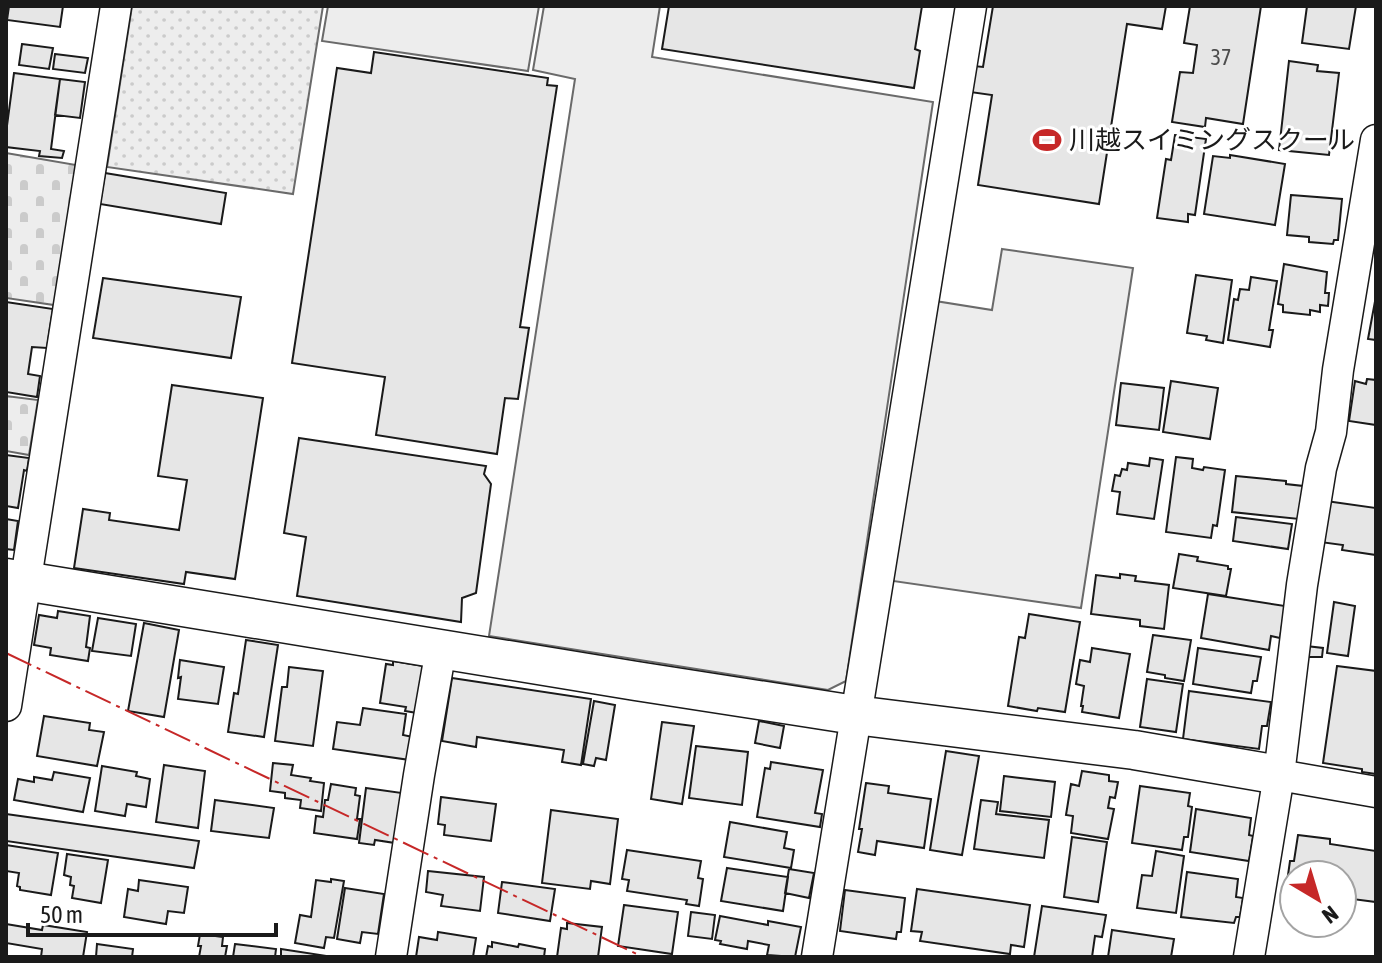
<svg xmlns="http://www.w3.org/2000/svg" width="1382" height="963" font-family="'Asap Condensed','Noto Sans JP',sans-serif">
  <style>
    .grass { fill: url(#grass-dots); stroke: #6a6a6a; stroke-width: 2 }
    .cemetery { fill: url(#cemetery-stones); stroke: #6a6a6a; stroke-width: 2 }
    .built { fill: #ededed; stroke: #6a6a6a; stroke-width: 2 }
    .building { fill: #e6e6e6; stroke: #1a1a1a; stroke-width: 2 }
    .lines { fill: none; stroke-linecap: round; stroke-linejoin: round }
    .minor-casing { stroke: #1a1a1a; stroke-width: 33 }
    .tertiary-casing { stroke: #1a1a1a; stroke-width: 41 }
    .minor { stroke: #fff; stroke-width: 30 }
    .tertiary { stroke: #fff; stroke-width: 38 }
    .power { stroke: #c62828; stroke-width: 2; stroke-dasharray: 28 6 4 6; stroke-linecap: butt }
    .labels { text-anchor: middle; stroke-width: 6; stroke-linejoin: round; paint-order: stroke }
    .number-label { font-size: 22px; fill: #4d4d4d }
    .poi-label { font-size: 26px; fill: #1a1a1a; stroke: #fff; text-anchor: start }
  </style>
  <defs>
    <pattern id="grass-dots" width="8" height="8" patternUnits="userSpaceOnUse" patternTransform="scale(2)"><rect width="8" height="8" fill="#ededed"/><path d="M2 2h.1M6 6h.1" fill="none" stroke="#cbcbcb" stroke-width="1.8" stroke-linecap="round"/></pattern>
    <pattern id="cemetery-stones" width="16" height="16" patternUnits="userSpaceOnUse" patternTransform="scale(2)"><rect width="16" height="16" fill="#ededed"/><path d="M2 7V4a2 2 0 0 1 4 0v3zM10 15v-3a2 2 0 0 1 4 0v3z" fill="#cbcbcb"/></pattern>
  </defs>
  <rect width="100%" height="100%" fill="#fff"/>
  <path class="grass" d="M132 6H323L293 194 107 167Z"/>
  <path class="cemetery" d="M6 153 76 165 54 305 6 298Z
    M6 396 38 400 29 455 6 451Z"/>
  <path class="built" d="M328 6H539L528 71 322 41Z
    M544 6H660L652 57 933 102 846 681 828 690 489 636 575 79 533 70Z
    M1002 249 1133 268 1081 608 893 581 935 301 992 310Z"/>
  <path class="building" d="M9 6H63L60 27 7 20Z
    M669 6H922L915 49 920 51 914 88 662 49Z
    M993 6H1166L1162 29 1127 24 1099 204 978 185 992 95 970 92 974 66 983 67Z
    M1190 6H1261L1243 124 1206 118 1205 127 1172 122 1180 72 1193 73 1197 45 1184 43Z
    M1307 6H1356L1349 49 1302 43Z
    M22 44 53 48 49 69 19 65Z
    M374 52 548 78 547 85 557 86 520 327 529 328 518 399 505 398 497 454 376 435 385 377 292 363 337 68 371 73Z
    M55 54 88 58 85 73 53 69Z
    M1289 61 1318 65 1317 71 1339 73 1329 155 1279 150Z
    M14 73 60 79 51 149 64 151 62 158 39 156 40 151 6 147V133Z
    M60 79 85 82 80 118 55 115Z
    M1175 135 1206 139 1195 215 1188 214V222L1157 218 1166 159 1171 160Z
    M1230 155 1285 164 1275 225 1204 214 1213 156 1230 158Z
    M105 173 226 193 221 224 100 204Z
    M1291 195 1342 199 1338 240H1334L1333 244 1309 242V237L1287 235Z
    M1284 264 1327 272 1325 293H1329L1328 306 1320 305V312L1310 310V315L1283 312V305L1278 304Z
    M1196 275 1232 280 1223 343 1206 340 1207 336 1187 333Z
    M1251 277 1277 281 1269 330H1273L1270 347 1228 340 1234 299 1238 300 1240 289 1249 290Z
    M103 278 241 297 231 358 93 338Z
    M1376 296V340L1368 339Z
    M6 302 53 309 47 348 32 347 28 374 40 376 37 397 6 392Z
    M1367 379 1376 380V425L1349 421 1355 381 1366 384Z
    M1171 381 1218 388 1210 439 1163 432Z
    M1121 383 1164 388 1159 430 1116 425Z
    M172 385 263 398 235 579 186 572 184 584 74 568 83 509 110 513 109 520 179 530 187 480 158 476Z
    M299 438 486 466 484 474 491 484 476 593 462 598 461 622 297 596 306 537 284 533Z
    M6 455 29 458 27 471 24 470 18 508 6 506Z
    M1176 457 1193 459 1192 468 1203 470 1204 467 1225 470 1217 526 1213 525 1211 538 1166 532Z
    M1150 458 1163 460 1154 519 1117 514 1120 492 1112 491 1115 475 1120 476 1122 469 1127 470 1128 463 1149 466Z
    M1236 476 1286 481V484L1303 486 1299 519 1232 512Z
    M1326 501 1376 508V555L1342 550 1343 545 1320 542Z
    M1236 517 1292 524 1288 549 1233 541Z
    M6 519 18 521 14 550 6 549Z
    M1179 554 1198 557 1197 561 1228 566V569H1231L1226 596 1173 588Z
    M1120 574 1136 576 1135 581 1169 585 1164 629 1140 626V620L1091 614 1096 575 1120 578Z
    M1208 594 1285 606 1280 638 1271 636 1269 650 1201 638Z
    M1334 602 1355 606 1348 656 1327 653Z
    M58 611 90 616 86 647 90 648 88 661 50 655 51 648 34 645 39 615 57 618Z
    M1029 614 1080 622 1065 712 1038 708 1037 711 1008 706 1019 637 1025 638Z
    M98 618 136 624 131 656 92 651Z
    M144 623 179 630 164 717 128 711Z
    M1153 635 1191 640 1184 681 1165 678V675L1147 672Z
    M246 640 278 645 264 737 228 732 234 693 238 694Z
    M1306 646 1323 648 1322 657H1305Z
    M1092 648 1130 654 1119 718 1082 712 1083 706H1081L1084 686 1076 684 1080 660 1090 662Z
    M1198 648 1261 657 1257 681H1253L1251 693 1193 684Z
    M180 660 224 667 218 704 178 699 181 677 178 678Z
    M393 661 423 666 417 713 405 711 406 707 380 703 386 664 393 665Z
    M1337 666 1376 671V774L1362 772V769L1323 763Z
    M289 667 323 671 313 746 275 741 282 687H287Z
    M452 678 591 699 581 765 562 762 564 750 477 737 476 747 442 741Z
    M1147 679 1183 684 1176 732 1140 727Z
    M1189 691 1271 702 1267 726H1262L1259 749 1183 739Z
    M594 701 615 705 606 760 596 758 594 766 583 764Z
    M363 708 406 714 403 735 413 737 410 760 333 749 337 722 360 725Z
    M44 716 90 723 89 730 104 732 97 766 37 756Z
    M759 721 784 726 780 748 755 743Z
    M662 722 694 726 682 804 651 799Z
    M696 746 748 752 742 805 689 798Z
    M946 751 979 756 962 855 930 850Z
    M771 762 823 770 815 813 822 814 820 827 757 817 765 768 770 769Z
    M273 763 293 765 291 775 311 778 310 781 324 783 321 811 300 808 301 800 285 798V793L270 791Z
    M164 765 205 771 198 828 156 822Z
    M102 766 137 772 136 776 150 779 146 807 127 804 125 816 95 811Z
    M1082 771 1109 775V781L1118 782 1115 798 1110 797 1108 808 1114 809 1108 839 1071 833 1073 816 1066 815 1071 784 1079 786Z
    M54 772 90 778 83 812 14 800 18 779 34 782V777L52 780Z
    M1004 776 1055 782 1051 817 1000 811Z
    M866 783 889 786 888 793 931 799 924 848 877 841 875 855 858 852 862 829H859Z
    M331 784 356 788 355 795 360 796 357 819H360L357 839 314 833 316 816 323 817 325 800H328Z
    M1140 786 1190 793 1188 806 1192 807 1188 837H1184L1182 850 1132 843Z
    M366 788 402 793 395 843 375 840 374 845 359 843Z
    M441 797 496 804 491 841 444 835 445 825 438 824Z
    M215 800 274 808 269 838 211 831Z
    M981 800 998 802 996 814 1049 820 1044 858 974 849Z
    M1196 809 1251 818 1249 835 1253 836 1249 861 1190 852Z
    M551 810 618 819 610 884 591 881 590 889 542 883Z
    M6 814 199 841 194 868 6 841Z
    M730 822 787 832 784 848 794 850 791 868 724 857Z
    M1298 835 1330 839V844L1376 851V902L1353 899 1352 904 1342 903V875H1294V890L1286 889 1290 861H1294Z
    M1072 837 1107 842 1098 902 1064 897Z
    M6 845 58 853 51 895 20 890V887L17 886 19 873 6 871Z
    M627 850 701 861 698 878 703 879 699 906 686 904 687 900 627 891 629 880 622 879Z
    M1156 851 1184 856 1176 913 1137 908 1142 875 1152 876Z
    M67 854 108 860 101 903 72 898 74 886 70 885 71 877 64 875Z
    M727 868 788 877 783 911 721 901Z
    M789 869 814 873 809 898 785 893Z
    M428 871 484 877 480 911 441 906 443 895 426 892Z
    M1187 872 1238 879 1236 897 1243 898 1240 917H1236L1234 923 1181 917Z
    M331 879 344 881 334 938 326 937 324 948 295 943 300 915 311 917 316 880 331 882Z
    M139 880 188 887 184 913 168 911 166 924 124 917 128 889 138 891Z
    M502 882 555 889 550 921 498 913Z
    M345 888 384 894 378 934 362 932 360 943 337 939Z
    M917 889 1030 905 1024 947 1011 945 1010 954 920 941 922 932 911 931Z
    M845 890 905 898 901 932H897L896 939 840 931Z
    M624 905 678 912 672 954 618 946Z
    M1042 906 1106 915 1102 937 1095 936 1092 957H1034Z
    M691 912 715 915 712 939 688 936Z
    M720 916 768 925V921L801 927 795 957 767 955 769 945 748 941 747 949 720 944 721 941 715 940Z
    M567 923 602 927 598 957H557L561 928 567 929Z
    M6 924 42 930 43 925 87 932 83 957H41L42 949 6 943Z
    M1112 930 1174 939 1171 957H1108Z
    M438 932 476 938 473 957H416L419 937 437 940Z
    M200 934 223 937 222 946H227L225 957H199L201 946H198Z
    M492 942 518 947 519 944 545 949 544 957H486L488 946 492 947Z
    M97 944 133 949 132 957H96Z
    M235 944 276 949 275 957H233Z
    M281 949 327 956V957H281Z"/>
  <g class="lines">
    <defs>
      <path id="minor" d="M6 706 116 6
        M1279 775 1376 792
        M391 957 419 775 441 649
        M817 957 971 6
        M1249 957 1279 775 1302 585 1321 468 1331 432 1338 370 1376 140"/>
      <path id="tertiary" d="M6 578 636 681 855 715 1134 750 1279 775"/>
    </defs>
    <use href="#minor" class="minor-casing"/>
    <use href="#tertiary" class="tertiary-casing"/>
    <use href="#minor" class="minor"/>
    <use href="#tertiary" class="tertiary"/>
    <path class="power" d="M6 653 643 957"/>
  </g>
  <defs>
    <symbol id="stadium-bare" viewBox="-9 -9 18 18"><path d="M0-5a6.5 5 0 1 0 0 10a6.5 5 0 1 0 0-10ZM-3.5-1.8h7v3.6h-7Z" fill="#c62828" stroke="#fff" stroke-width="2.5" paint-order="stroke"/></symbol>
  </defs>
  <g fill-rule="evenodd">
    <use href="#stadium-bare" x="1027" y="120" width="40" height="40"/>
  </g>
  <g class="labels">
    <g class="number-label">
      <text x="1221" y="65">37</text>
    </g>
    <g class="poi-label">
      <text x="1069" y="149">川越スイミングスクール</text>
    </g>
  </g>
  <rect width="1382" height="963" fill="none" stroke="#1a1a1a" stroke-width="16"/>
  <g transform="translate(1318 899) rotate(142)"><circle r="38" fill="#ffffff" stroke="#a3a3a3" stroke-width="2"/>
  <path d="M0-6L14 30L0 20L-14 30Z" fill="#c62828"/>
  <text y="-12" font-size="22" font-weight="bold" text-anchor="middle" fill="#1a1a1a">N</text>
  </g>
  <path d="M28 923v12h248v-12" fill="none" stroke="#1a1a1a" stroke-width="4"/>
  <text x="40" y="923" font-size="24" fill="#1a1a1a" stroke="#ffffff" stroke-width="6" paint-order="stroke">50 m</text>
</svg>
